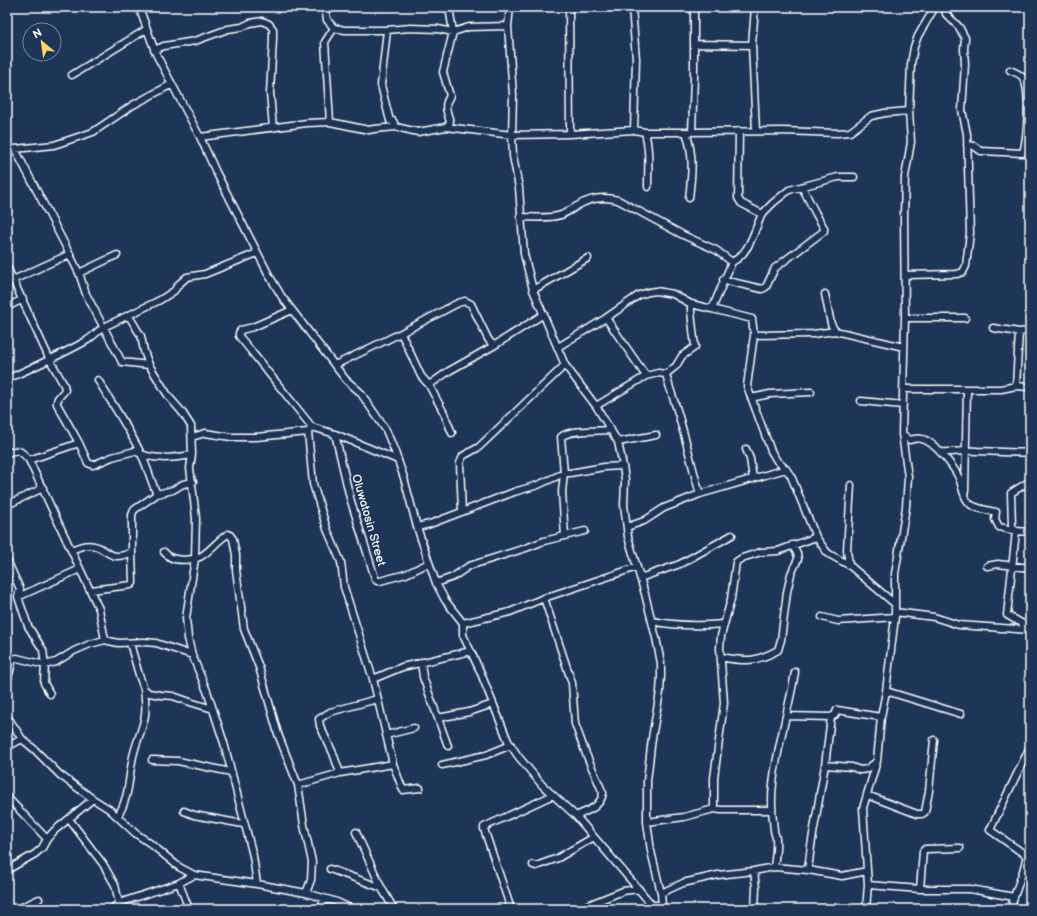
<svg xmlns="http://www.w3.org/2000/svg" width="1037" height="916" font-family="'Balsamiq Sans',sans-serif">
  <style>
    .lines { fill: none; stroke-linecap: round; stroke-linejoin: round }
    .minor-casing { stroke: #fff; stroke-width: 9 }
    .minor { stroke: #1d3557; stroke-width: 6 }
    .labels { text-anchor: middle; stroke-width: 3; stroke-linejoin: round; paint-order: stroke }
    .street-label { font-size: 12px; fill: #fff; stroke: #1d3557 }
  </style>
  <rect width="100%" height="100%" fill="#1d3557"/>
  <filter id="ink" filterUnits="userSpaceOnUse"><feTurbulence type="fractalNoise" baseFrequency=".025" numOctaves="2"/><feDisplacementMap in="SourceGraphic" scale="8" xChannelSelector="R" yChannelSelector="G"/><feConvolveMatrix kernelMatrix="1 2 1 2 8 2 1 2 1" color-interpolation-filters="sRGB"/></filter>
  <g filter="url(#ink)">
    <g class="lines">
      <defs>
        <path id="minor" d="M139 7 156 54 200 137 216 172 270 277 282 297 346 380 360 392 386 430 395 452 404 478 417 527 436 583 445 600 463 623V635L480 671 508 741 518 756 542 785 576 816 652 905H662L664 909
          M325 7 327 20 334 28 345 30H387L410 28 438 29 453 32 469 27 508 26
          M510 7 508 26 513 95 512 135 513 156 519 188 524 254 533 290 565 365 596 406 618 442 623 466 625 480 624 505 628 537 645 594 656 638 661 663V676L660 692 652 738 647 781V822L651 851 661 893
          M569 7 570 134
          M632 7 636 59 634 130
          M755 7 752 45 756 131
          M387 30 381 85 390 121H393L396 127
          M694 44 752 45
          M154 50 164 46 195 41 228 29 242 27 250 23 262 21 269 24 273 29V39L270 93 273 128
          M72 75 147 29
          M330 122 325 42 334 28
          M446 127 450 122C447 111 443 106 450 96L443 72 453 32 449 7
          M739 131 738 198 741 203 762 214 773 203 789 190 838 177H854
          M645 132C650 150 648 168 648 187
          M686 132C694 155 692 174 689 198
          M692 132 694 78V7
          M200 137 307 123 330 122 369 130 374 129 396 127 418 132 446 127 512 135 570 134 634 130 645 132H686L783 131 837 133 850 132 871 116 885 113 909 111
          M967 145 974 146 981 151 1023 153C1027 139 1031 90 1023 78 1021 74 1014 72 1010 70
          M7 148 15 149 54 145 93 132 133 105 172 84
          M15 149 64 243 79 273 86 294 122 362 149 365
          M762 214C754 231 750 253 732 262L712 309 752 319 754 335 747 386 771 451 777 461 786 469 791 476 816 537 826 551 829 554 849 565 895 604
          M520 217C533 217 548 219 561 215 566 213 572 209 577 206 590 198 603 196 618 200L683 235 716 250 732 262
          M7 267 50 360 64 385 65 390C62 395 56 397 57 404L79 443 88 463 93 465 112 457 135 451C151 461 174 458 192 455
          M79 273 117 255
          M905 275 957 274 963 272 966 266 970 233 967 134 962 110 965 64 964 49 965 38 959 27 946 14 945 7
          M13 280 70 254
          M723 280 762 289 766 287 775 268 824 231V228L816 214 802 187
          M533 290 588 258
          M825 294 831 324 835 331
          M7 307 23 299
          M292 310 253 327 241 330 239 333V336L312 427 335 434 398 460
          M129 316 141 336 144 351 149 365 169 397 182 412 191 426 192 455 190 468 196 518 195 558 186 618 188 638 192 655 207 691 224 743 253 856 257 884
          M606 318 646 376 658 373 666 374 676 366 682 356 695 347 691 312V304
          M905 318H965
          M993 328 1019 332
          M401 333 421 376 429 385 444 413 452 433
          M754 335 813 334 835 331 904 347
          M558 347 606 318 639 295 649 292 656 291 673 294 691 304 712 309
          M335 365 401 333 458 303 465 301 471 304 488 339 491 343 495 345 544 314
          M7 379C34 367 61 355 86 341 93 337 97 331 104 327L160 300 174 291 179 284 187 277 205 274 257 253
          M429 385 449 371 495 345
          M1016 386 1019 332 1030 331
          M903 389H1001L1016 386 1030 387
          M751 398 770 394 811 392
          M861 401 903 405
          M596 406 646 376
          M312 427 308 432 313 484 327 529 341 562 344 587 373 679 393 764 403 790 420 788
          M335 434 350 498 375 578 377 581H380L406 574 429 563
          M902 434 910 440C913 439 918 438 922 439 934 441 954 467 959 478 962 485 963 498 970 504 976 509 988 510 996 512L995 519 999 527 1016 531 1030 532
          M192 437 205 433 231 437H256L308 432
          M618 442 656 435
          M746 449 750 459 753 479
          M940 452C952 453 965 450 977 451 995 451 1012 454 1030 452
          M7 453C19 448 21 451 29 460L79 443
          M29 460 80 569 99 609 105 640
          M1030 481 1011 493 1012 526 1016 531 1007 615 1030 628
          M965 491 967 389
          M157 494 173 490 183 484 193 482
          M700 494 786 469
          M7 505 43 488
          M462 512 460 463 463 456 479 447 565 365
          M417 527 430 524 514 492 538 485 564 473H570L604 467 623 466
          M627 527 644 521 664 508 700 494C693 471 688 447 681 424 677 407 670 391 666 374
          M565 536 562 492 564 473 561 437C570 429 598 431 611 430
          M72 550C84 544 94 543 105 551 108 553 113 556 117 556 121 556 128 554 132 552V515L134 510 157 494C151 482 148 468 142 456 130 430 112 404 98 380
          M164 552C166 554 169 557 172 558 179 561 197 560 203 555 212 549 218 540 228 534L230 535 233 539 236 555V570L244 629 259 667 278 734 298 785 304 825 312 862 311 880 306 893
          M7 560 20 589 18 597 28 626 43 650 45 665 44 683 50 694
          M849 565 847 550 851 485
          M987 566 998 564 1030 568
          M640 578 680 564 732 535
          M436 583 453 577 469 566 526 548 544 541 585 531
          M91 590 131 585 133 583 132 552
          M18 597 80 569
          M544 598 637 567
          M895 612 934 617 959 625 1030 630
          M822 617 838 621 895 617
          M652 621C675 626 700 626 724 624
          M463 623 510 612 544 598 572 683 575 724 586 754 603 793C600 808 588 810 576 816
          M130 643 139 675 144 689 149 693 161 695 173 696 193 703 213 709
          M721 657C746 662 756 662 778 650L781 640 787 592 791 574 798 559 797 553 792 545
          M421 662 423 677 448 746
          M373 679 402 667 471 651
          M886 691 961 714
          M7 693V682L13 659 17 658 45 665 56 662 74 651 90 644 105 640 118 643 144 642 156 643 192 655
          M7 716 22 739 34 749 60 775 93 799 109 809 135 833 151 844 179 867 194 875 257 884 306 893 337 902 352 909
          M786 716 831 717 835 715 837 710 881 717
          M438 718 469 712 493 704
          M386 735 414 728
          M7 747 22 739
          M1030 747 990 830 1027 856 1030 860
          M152 760 178 761 231 772
          M442 765 486 755 511 745
          M825 765 852 767 860 770 867 769 876 762
          M340 773 333 753 320 726 319 719 330 712 377 699
          M298 785 340 773 393 764
          M867 795 917 814H922L925 812 929 791 934 740
          M8 798 47 839
          M714 809V778L724 703 720 648 721 636 731 599 736 562 742 558 761 552 778 551 816 537
          M184 811 194 815 243 824
          M118 816C129 797 128 783 132 762 134 747 141 734 144 720 147 710 145 699 144 689
          M69 819 103 864 115 885 119 903
          M647 822 684 817 714 809 721 810H772
          M356 832 381 887 394 909
          M533 865 536 866 558 858 594 837
          M774 867C775 858 777 848 776 839 776 836 774 833 774 830 772 815 771 799 773 784 777 746 789 710 795 672
          M330 869 382 888
          M7 870 35 854 42 848 47 839 54 831 93 799
          M808 870 811 846 825 765 831 717
          M754 871 756 888 755 909
          M1023 871 1027 856
          M179 883 189 909
          M868 885 920 889H970L1014 897
          M920 889 923 851 925 849 960 848
          M662 905 661 893 683 883 718 875 754 871 774 867 808 870 842 876 867 871
          M18 909 39 899
          M112 909 119 903 179 883 194 875
          M321 909 324 899
          M511 909 484 829V827L553 795
          M578 909 623 891 639 889
          M866 909 868 885 863 808 877 761 881 717 886 691 895 617V574L906 507 908 477 902 434 905 318 904 217 905 177 911 142 909 111 911 64 914 47 918 36 935 7
          M1011 909 1014 897 1023 871 1030 870"/>
      </defs>
      <use href="#minor" class="minor-casing"/>
      <use href="#minor" class="minor"/>
    </g>
  </g>
  <g class="labels">
    <g class="street-label">
      <text transform="translate(369 520) rotate(74)" y="4">Oluwatosin Street</text>
    </g>
  </g>
  <rect width="1037" height="916" fill="none" stroke="#1d3557" stroke-width="24"/>
  <rect x="12" y="12" width="1013" height="892" fill="none" stroke="#fff" stroke-width="1.5" filter="url(#ink)"/>
  <g transform="translate(42 42) rotate(331)"><circle r="19" fill="#1d3557" stroke="#77869a"/>
  <path d="M0-3L7 15L0 10L-7 15Z" fill="#ffd166"/>
  <text y="-6" font-size="11" font-weight="bold" text-anchor="middle" fill="#ffffff">N</text>
  </g>
</svg>
